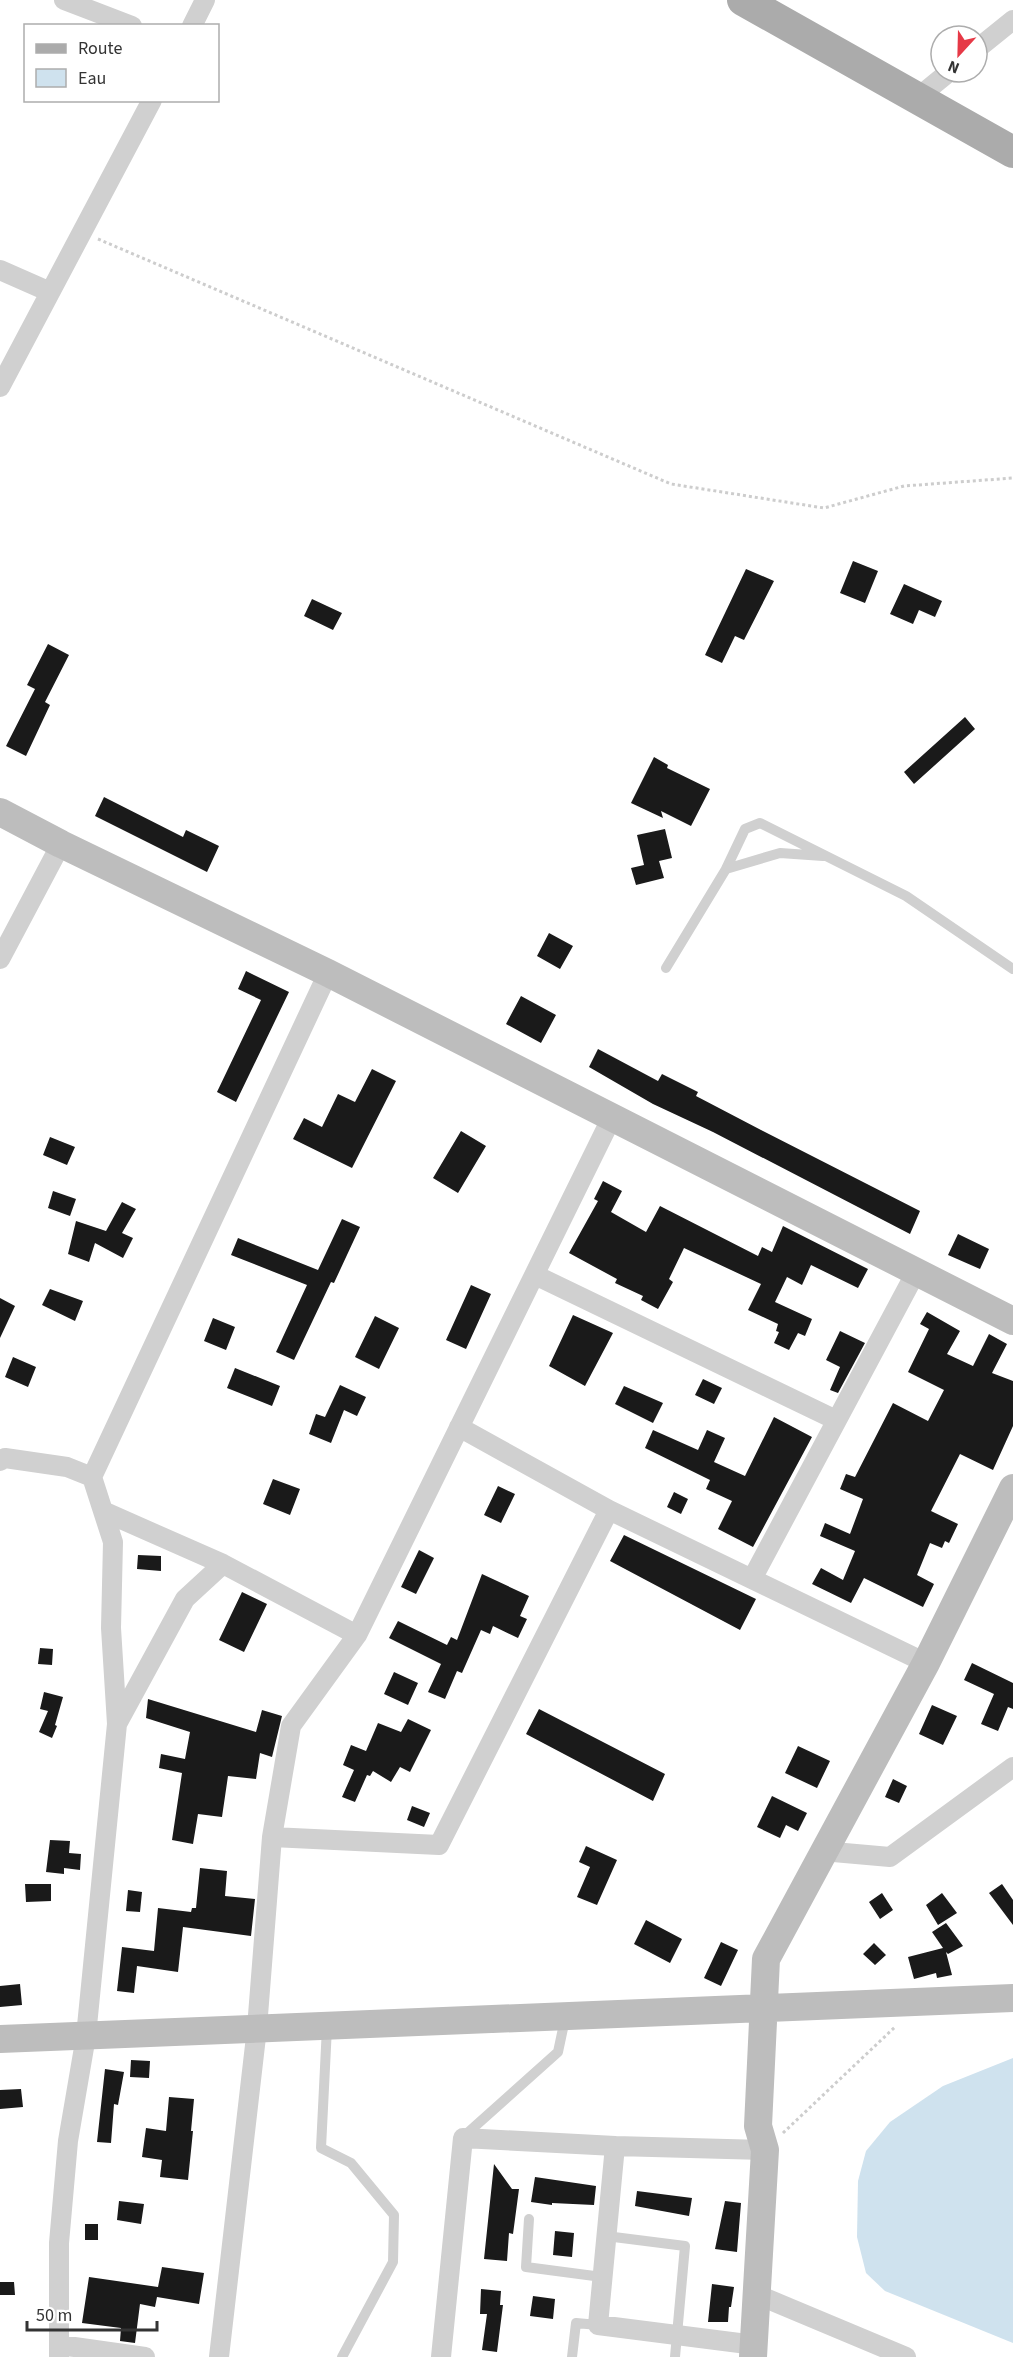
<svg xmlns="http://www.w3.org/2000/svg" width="1013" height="2357" font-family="'Source Sans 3',sans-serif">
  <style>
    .water { fill: #cfe2ee }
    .building { fill: #1a1a1a }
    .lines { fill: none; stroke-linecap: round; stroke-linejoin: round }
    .path { stroke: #cdcdcd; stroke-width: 3; stroke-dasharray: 3 3; stroke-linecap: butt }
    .lane { stroke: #d0d0d0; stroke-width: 10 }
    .street { stroke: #d0d0d0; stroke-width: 20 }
    .secondary { stroke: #bdbdbd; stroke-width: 28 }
    .primary { stroke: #ababab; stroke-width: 32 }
  </style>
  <rect width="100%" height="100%" fill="#fff"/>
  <path class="water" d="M1013 2058V2343L885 2291 866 2273 857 2237 858 2181 866 2151 890 2122 943 2086Z"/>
  <path class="building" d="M853 561 878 571 865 603 840 593Z
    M746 569 774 581 744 640 735 636 722 663 705 655Z
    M904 584 942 601 935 617 919 610 913 624 890 614Z
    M312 599 342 613 333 630 304 616Z
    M48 644 69 655 45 702 50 705 26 756 6 746 35 689 27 685Z
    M965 717 975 729 914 784 904 772Z
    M654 757 668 765 667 768 710 789 691 826 661 811 663 818 631 803Z
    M104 797 183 837 186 830 219 846 207 872 95 816Z
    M665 829 672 858 659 861 664 878 636 885 631 868 644 865 637 835Z
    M549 933 573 946 560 969 537 956Z
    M246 971 289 992 236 1102 217 1092 261 1000 238 989Z
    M521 996 556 1015 541 1043 506 1024Z
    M598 1049 658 1081 662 1074 698 1092 696 1096 761 1130 920 1211 910 1234 713 1132 653 1104 589 1067Z
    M372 1069 396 1081 352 1168 293 1139 304 1118 322 1127 338 1094 355 1102Z
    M461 1131 486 1146 458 1193 433 1178Z
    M50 1137 75 1147 67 1165 43 1155Z
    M603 1181 622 1191 611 1212 646 1232 660 1206 758 1256 762 1247 772 1252 783 1226 868 1269 858 1288 811 1265 802 1285 787 1277 775 1302 812 1319 805 1336 798 1333 789 1350 774 1343 779 1332 776 1331 778 1324 748 1310 761 1284 684 1248 669 1279 673 1282 658 1309 641 1300 643 1296 615 1283 617 1279 569 1253 598 1201 594 1199Z
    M53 1191 76 1199 70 1216 48 1208Z
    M122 1202 136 1209 122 1233 133 1238 123 1258 95 1243 89 1262 68 1254 76 1221 106 1231Z
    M342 1219 360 1227 334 1283 331 1282 294 1360 276 1352 307 1285 231 1255 238 1238 318 1270Z
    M958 1234 989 1249 980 1269 948 1255Z
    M471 1285 491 1294 466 1349 446 1340Z
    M50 1289 83 1301 75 1321 42 1305Z
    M0 1298 15 1306 0 1338Z
    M927 1312 960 1331 947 1354 973 1366 989 1334 1007 1344 992 1373 1013 1381V1426L993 1470 960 1454 931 1511 958 1524 949 1543 945 1541 942 1548 930 1543 917 1575 934 1584 923 1607 864 1578 851 1603 812 1584 821 1568 843 1580 855 1551 820 1536 825 1523 850 1534 863 1499 840 1489 846 1474 855 1477 893 1403 928 1421 944 1390 908 1372 929 1329 920 1324Z
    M573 1315 613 1333 585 1386 549 1366Z
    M375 1316 399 1328 379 1369 355 1357Z
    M213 1318 235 1327 226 1350 204 1341Z
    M840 1331 865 1343 838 1393 830 1390 840 1367 826 1360Z
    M13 1357 36 1367 28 1387 5 1377Z
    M235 1368 280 1386 272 1406 227 1388Z
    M703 1379 722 1388 714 1404 695 1395Z
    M340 1385 366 1397 357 1416 344 1410 331 1443 309 1434 316 1414 325 1417Z
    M624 1386 663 1403 653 1423 615 1404Z
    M774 1417 812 1437 753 1547 718 1529 732 1501 706 1489 710 1480 645 1448 653 1430 698 1450 707 1430 725 1438 714 1462 745 1476Z
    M273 1479 300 1489 290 1515 263 1504Z
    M498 1486 515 1494 501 1523 484 1515Z
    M674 1492 688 1499 681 1514 667 1507Z
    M624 1535 756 1599 740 1630 610 1561Z
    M419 1550 434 1558 416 1594 401 1587Z
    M138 1555 161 1556V1571L137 1569Z
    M482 1574 529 1596 520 1616 527 1619 518 1638 493 1626 490 1634 481 1630 462 1673 457 1671 445 1699 428 1692 441 1664 389 1638 398 1621 447 1645 451 1637 457 1640Z
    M242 1592 267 1604 244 1652 219 1640Z
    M40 1648 53 1649 52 1665 38 1664Z
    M972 1663 1013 1683V1709L1008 1707 998 1731 981 1724 994 1694 964 1680Z
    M394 1672 418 1683 408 1705 384 1694Z
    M44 1692 63 1697 55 1725 57 1726 52 1738 39 1732 48 1711 40 1709Z
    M148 1699 256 1732 262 1710 282 1716 272 1757 260 1753 256 1779 228 1776 222 1817 198 1814 193 1844 172 1840 182 1773 159 1768 161 1754 185 1759 190 1732 146 1718Z
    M932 1705 957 1716 943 1745 919 1734Z
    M539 1709 665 1774 653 1801 526 1734Z
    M408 1719 431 1730 410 1772 400 1767 391 1782 373 1771 370 1776 367 1775 355 1802 342 1797 354 1770 343 1765 351 1745 366 1751 378 1723 401 1732Z
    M798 1746 830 1761 817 1788 785 1773Z
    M893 1779 907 1786 899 1803 885 1797Z
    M772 1796 807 1813 798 1831 786 1825 780 1838 757 1827Z
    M412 1806 430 1813 424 1827 407 1820Z
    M50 1840 70 1841 69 1853 81 1854 80 1870 64 1868V1874L46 1872Z
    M586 1846 617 1860 597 1905 577 1897 590 1867 579 1862Z
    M200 1868 227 1871 225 1896 255 1899 251 1936 183 1927 178 1972 137 1966 134 1993 117 1991 122 1947 154 1951 158 1908 191 1912 192 1908H196Z
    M25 1884H51V1901L26 1902Z
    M1002 1884 1013 1900V1925L989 1893Z
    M128 1890 142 1892 140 1912 126 1911Z
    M882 1893 893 1910 880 1919 869 1902Z
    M942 1893 957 1913 938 1925 926 1905Z
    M646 1920 682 1939 670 1963 634 1944Z
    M946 1923 963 1946 948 1954 946 1952 952 1975 937 1978 936 1973 914 1979 908 1957 943 1948 932 1932Z
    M721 1942 738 1950 721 1986 704 1978Z
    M874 1943 886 1955 875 1965 863 1954Z
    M20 1984 22 2005 0 2007V1986Z
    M131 2060 150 2061 149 2078 130 2077Z
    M105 2069 124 2072 118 2105 114 2104 111 2143 97 2142Z
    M21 2089 23 2107 0 2109V2090Z
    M169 2097 194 2099 191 2131H193L188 2180 160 2177 162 2160 142 2157 146 2128 166 2131Z
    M494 2164 512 2189H519L513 2234 509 2233 507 2261 484 2259Z
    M535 2177 596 2186 594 2205 552 2203V2205L531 2202Z
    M637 2191 692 2198 689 2216 635 2206Z
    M119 2201 144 2204 141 2224 117 2220Z
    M725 2201 741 2203 737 2252 715 2249Z
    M85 2224H98V2240H85Z
    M555 2231 574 2233 572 2257 553 2255Z
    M162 2267 204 2273 199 2304 157 2297 155 2307 140 2304 135 2343 120 2341 121 2328 82 2323 89 2277 158 2287Z
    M0 2282H14L15 2295H0Z
    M712 2284 734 2287 731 2307H729L728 2322H708Z
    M481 2289 501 2291 500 2305H503L497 2352 482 2350 487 2314H480Z
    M533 2296 555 2299 553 2319 530 2316Z"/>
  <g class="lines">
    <path class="path" d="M98 239 671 484 824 508 904 486 1013 478
      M783 2133 896 2026"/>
    <path class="lane" d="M726 869 745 829 760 823 906 896 1013 969
      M666 968 726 869 780 853 823 856
      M327 2027 321 2148 351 2163 394 2215 393 2262 342 2357
      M463 2137 558 2052 565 2019
      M529 2219 526 2267 602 2277
      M606 2236 685 2246 675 2357
      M572 2357 576 2323 598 2325"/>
    <path class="street" d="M64 0 132 26
      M192 26 205 0
      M977 49 1013 20
      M916 99 949 72
      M0 270 50 292
      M0 387 152 100
      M0 959 61 844
      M535 1275 836 1420
      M459 1427 609 1510
      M0 1461 5 1458 67 1467 92 1477
      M105 1512 223 1564 357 1635
      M752 1579 916 1272
      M117 1724 185 1599 223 1564
      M272 1837 439 1845 609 1510 926 1663
      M822 1851 890 1857 1013 1767
      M615 2146 598 2325 755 2345
      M758 2295 906 2357
      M60 2345 145 2357
      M59 2357V2243L68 2141 86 2036 117 1724 111 1628 113 1542 92 1477 328 973
      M219 2357 257 2028 272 1837 291 1726 357 1635 611 1119
      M441 2357 463 2138 615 2146 765 2150"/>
    <path class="secondary" d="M0 812 61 844 328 973 1013 1321
      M0 2039 1013 1998
      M753 2357 765 2150 758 2126 766 1959 926 1663 1013 1488"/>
    <path class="primary" d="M743 0 1013 152"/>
  </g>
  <rect x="24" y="24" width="195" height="78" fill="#ffffff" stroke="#adadad" stroke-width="1.5"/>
  <rect x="36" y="44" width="30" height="9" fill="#ababab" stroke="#adadad" stroke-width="1.5"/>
  <text x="78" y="54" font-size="18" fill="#333333">Route</text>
  <rect x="36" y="69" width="30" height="18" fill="#cfe2ee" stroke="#adadad" stroke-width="1.5"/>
  <text x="78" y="84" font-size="18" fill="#333333">Eau</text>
  <g transform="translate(959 54) rotate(202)"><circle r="28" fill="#ffffff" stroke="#adadad" stroke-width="1.5"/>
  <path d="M0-4.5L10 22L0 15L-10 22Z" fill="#e63946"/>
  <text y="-9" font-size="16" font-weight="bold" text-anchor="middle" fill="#333333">N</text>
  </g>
  <path d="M27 2321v9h130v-9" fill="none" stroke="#333333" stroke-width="3"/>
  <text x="36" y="2321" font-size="18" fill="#333333" stroke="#ffffff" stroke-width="4.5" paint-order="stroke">50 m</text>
</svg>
